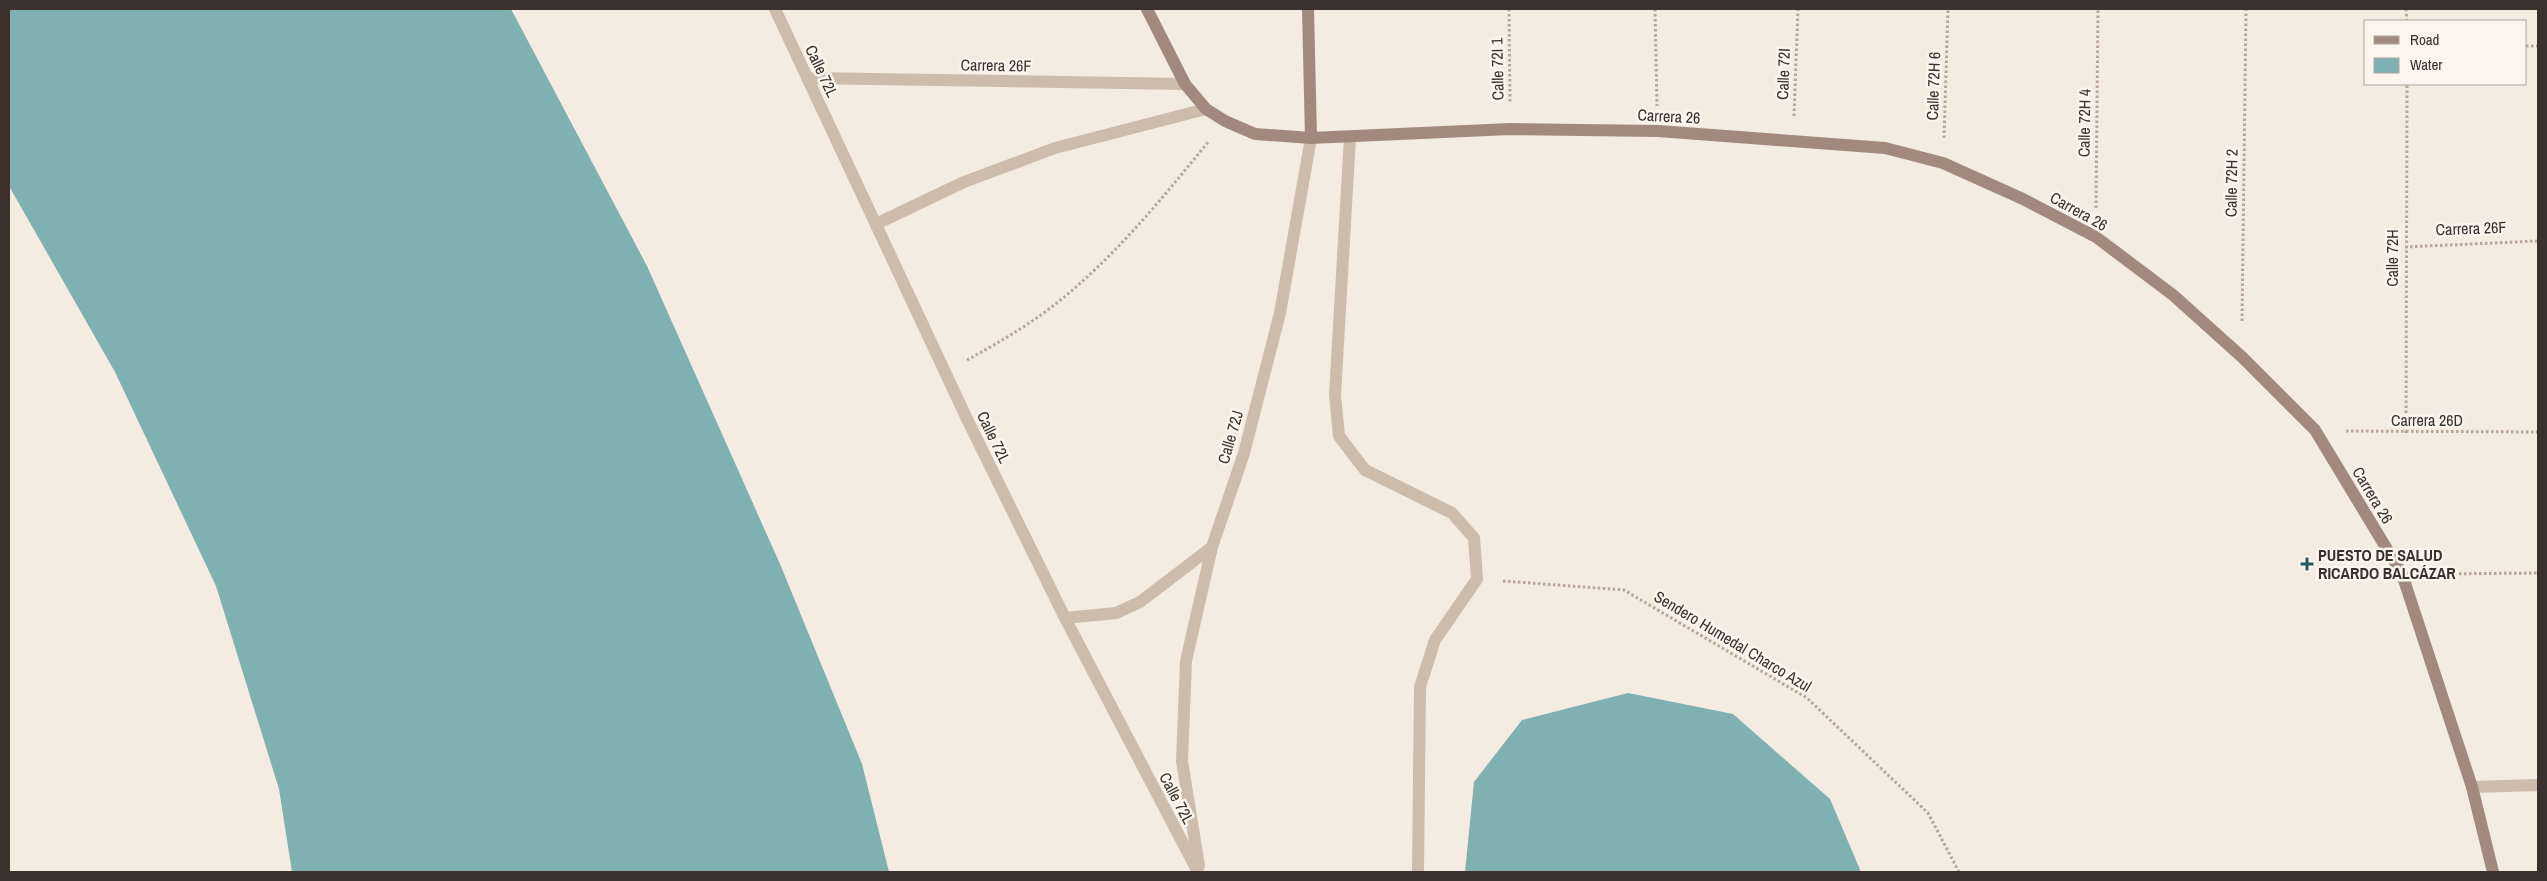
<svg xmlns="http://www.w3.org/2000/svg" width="2547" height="881" font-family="'Archivo Narrow',sans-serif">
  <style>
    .water { fill: #7fb0b2 }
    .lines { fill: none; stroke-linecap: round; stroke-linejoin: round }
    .path { stroke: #b9a596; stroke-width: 3; stroke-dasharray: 2.5 2.5; stroke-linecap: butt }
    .street { stroke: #cdbbac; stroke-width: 12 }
    .secondary { stroke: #a18a7d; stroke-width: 12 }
    .poi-dot { fill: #1f5a5e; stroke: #fbf5ee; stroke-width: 2 }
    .labels { text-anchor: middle; stroke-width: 5; stroke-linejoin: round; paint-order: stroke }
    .street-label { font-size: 16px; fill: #3b302b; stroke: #fbf5ee }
    .poi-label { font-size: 16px; font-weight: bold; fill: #3b302b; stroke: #fbf5ee; text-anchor: start }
  </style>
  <rect width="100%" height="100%" fill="#f4ebe1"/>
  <path class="water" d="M9 9H511L647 266 780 564 862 764 889 872H292L279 789 216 586 115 372 9 186Z
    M1628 693 1733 714 1830 799 1861 872H1465L1474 782 1522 720Z"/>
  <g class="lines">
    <path class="path" d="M1509 9 1510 103
      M1655 9 1657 106
      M2406 9 2407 21
      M2526 46H2538
      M1794 116 1798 9
      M1944 138 1948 9
      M2096 208 2098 9
      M2405 247 2538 241
      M2242 321 2246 9
      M967 360C1002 341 1039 319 1069 293 1122 248 1165 195 1209 141
      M2346 431 2538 432
      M2406 433 2407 84
      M2429 574 2538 573
      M1503 581 1624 590 1807 698 1928 813 1959 872"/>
    <path class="street" d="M775 9 967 419 1065 618 1198 872
      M807 78 1185 84
      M1350 137 1335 395 1339 436 1365 470 1452 513 1474 538 1477 579 1435 640 1420 687 1418 872
      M876 224 964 182 1055 148 1206 109
      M1065 618 1116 613 1140 602 1212 547
      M2472 787 2538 785
      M1199 866 1182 761 1186 661 1212 547 1244 453 1280 313 1311 138"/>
    <path class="secondary" d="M1147 9 1185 84 1206 109 1225 121 1255 134 1311 138 1510 129 1658 131 1885 148 1943 163 2023 199 2096 237 2173 295 2242 357 2315 430 2402 574 2472 787 2493 872
      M1308 9 1311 138"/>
  </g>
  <path class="poi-dot" d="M2304.5 556.5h5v5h5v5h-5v5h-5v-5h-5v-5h5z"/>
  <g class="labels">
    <g class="street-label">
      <text transform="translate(996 65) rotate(1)" y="6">Carrera 26F</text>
      <text transform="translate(1497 69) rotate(-91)" y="6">Calle 72I 1</text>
      <text transform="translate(822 71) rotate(65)" y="6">Calle 72L</text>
      <text transform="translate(1783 74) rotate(-88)" y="6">Calle 72I</text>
      <text transform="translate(1933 86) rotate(-88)" y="6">Calle 72H 6</text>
      <text transform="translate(1669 116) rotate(3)" y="6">Carrera 26</text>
      <text transform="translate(2084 123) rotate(-89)" y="6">Calle 72H 4</text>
      <text transform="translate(2231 183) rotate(-89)" y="6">Calle 72H 2</text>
      <text transform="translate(2079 211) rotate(29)" y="6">Carrera 26</text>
      <text transform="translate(2471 228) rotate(-2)" y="6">Carrera 26F</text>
      <text transform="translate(2392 258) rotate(-90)" y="6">Calle 72H</text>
      <text x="2427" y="426">Carrera 26D</text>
      <text transform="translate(994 437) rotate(64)" y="6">Calle 72L</text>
      <text transform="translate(1230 437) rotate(-74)" y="6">Calle 72J</text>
      <text transform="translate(2373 495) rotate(59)" y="6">Carrera 26</text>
      <text transform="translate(1733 641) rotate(31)" y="6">Sendero Humedal Charco Azul</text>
      <text transform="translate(1177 798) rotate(62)" y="6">Calle 72L</text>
    </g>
    <g class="poi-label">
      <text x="2318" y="561">PUESTO DE SALUD<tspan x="2318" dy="18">RICARDO BALCÁZAR</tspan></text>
    </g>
  </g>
  <rect width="2547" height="881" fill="none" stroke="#3b302b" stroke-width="20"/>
  <rect x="2364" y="20" width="162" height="65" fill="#fbf5ee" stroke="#aea6a0"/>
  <rect x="2374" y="36" width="25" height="8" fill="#a18a7d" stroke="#aea6a0"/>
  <text x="2410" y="45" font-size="15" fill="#3b302b">Road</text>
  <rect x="2374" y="58" width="25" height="15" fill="#7fb0b2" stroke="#aea6a0"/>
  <text x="2410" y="70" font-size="15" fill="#3b302b">Water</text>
</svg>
